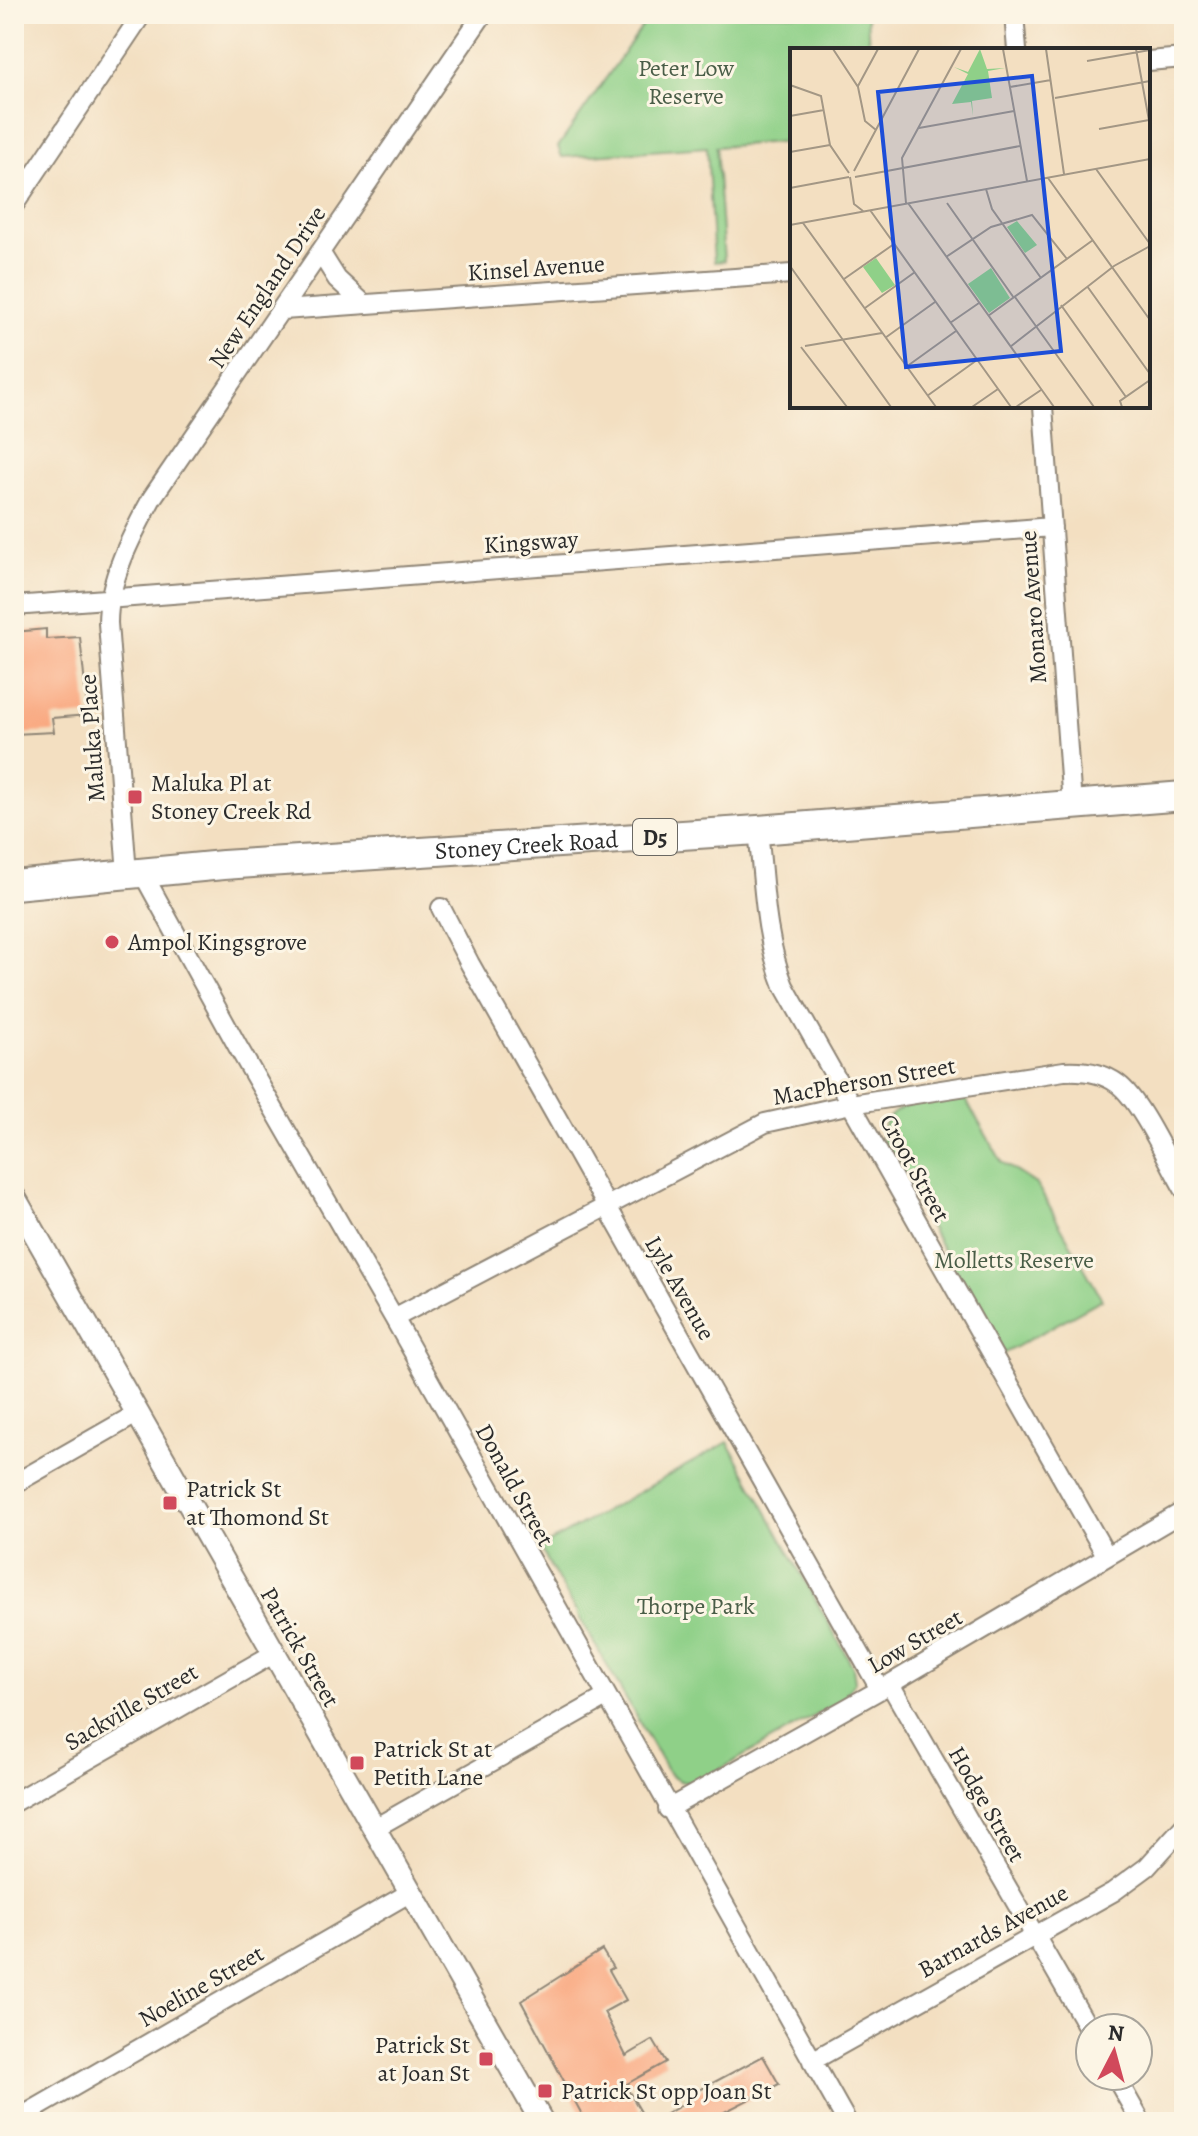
<svg xmlns="http://www.w3.org/2000/svg" width="1198" height="2136" font-family="Alegreya,serif">
  <style>
    .green { fill: #8fd088; stroke: #5d7e5a; stroke-width: 2 }
    .building { fill: #f9a981 }
    .lines { fill: none; stroke-linecap: round; stroke-linejoin: round }
    .minor-casing { stroke: #8f8576; stroke-width: 22 }
    .tertiary-casing { stroke: #8f8576; stroke-width: 26 }
    .primary-casing { stroke: #8f8576; stroke-width: 32 }
    .minor { stroke: #fff; stroke-width: 18 }
    .tertiary { stroke: #fff; stroke-width: 22 }
    .primary { stroke: #fff; stroke-width: 28 }
    .poi-dot { fill: #d1495b; stroke: #fcf5e5; stroke-width: 3 }
    .labels { text-anchor: middle; stroke-width: 6; stroke-linejoin: round; paint-order: stroke }
    .shield { fill: #fcf5e5; stroke: #6a6863; stroke-width: 2 }
    .shield-label { font-size: 22px; font-weight: bold; fill: #2b2b2b }
    .park-label { font-size: 24px; fill: #495d47; stroke: #fcf5e5 }
    .street-label { font-size: 24px; fill: #2b2b2b; stroke: #fcf5e5 }
    .poi-label { font-size: 24px; fill: #2b2b2b; stroke: #fcf5e5; text-anchor: start }
    .inset-road { fill: none; stroke: #a39785; stroke-width: 2 }
    .view { fill: #1d4ed8; fill-opacity: 0.15; stroke: #1d4ed8; stroke-width: 4 }
    .inset-edge { fill: none; stroke: #2b2b2b; stroke-width: 4 }
  </style>
  <rect width="100%" height="100%" fill="#fcf5e5"/>
  <filter id="ink" filterUnits="userSpaceOnUse"><feTurbulence type="fractalNoise" baseFrequency=".0125" numOctaves="2"/><feDisplacementMap in="SourceGraphic" scale="16" xChannelSelector="R" yChannelSelector="G"/><feConvolveMatrix kernelMatrix="1 2 1 2 8 2 1 2 1" color-interpolation-filters="sRGB"/></filter>
  <filter id="wash" filterUnits="userSpaceOnUse"><feTurbulence type="fractalNoise" baseFrequency=".006" numOctaves="4" result="noise"/><feDisplacementMap in="SourceGraphic" scale="32" xChannelSelector="R" yChannelSelector="G"/><feGaussianBlur stdDeviation="1.8" result="paint"/><feColorMatrix in="noise" values="0 0 0 0 0 0 0 0 0 0 0 0 0 0 0 0 0 1.4 0 .05"/><feComposite in="paint" operator="in"/></filter>
  <g filter="url(#wash)">
    <rect width="100%" height="100%" fill="#f3dfc1"/>
    <path class="green" d="M651 14H867L869 50H792V141L716 147 724 261 714 262 707 147 562 157 558 147Z
      M964 1097 1002 1162 1037 1185 1102 1299 1001 1355 882 1140C880 1098 935 1102 964 1097Z
      M728 1442 853 1667 855 1681 844 1699 701 1780C686 1785 674 1782 666 1769L540 1548Z"/>
    <g id="blocks">
      <path class="building" d="M46 629V639L80 637 88 715 52 718 54 732 14 734V632Z
        M602 1950 613 1968 609 1970 626 2000 604 2012 626 2056 653 2040 666 2062 625 2085 647 2122H586L521 2001Z
        M763 2056 779 2084 705 2122H652L694 2098 692 2094Z"/>
    </g>
  </g>
  <g filter="url(#ink)">
    <use href="#blocks" fill-opacity="0" stroke="#8f8576" stroke-width="2"/>
    <g class="lines">
      <defs>
        <path id="minor" d="M1014 14 1017 50
          M1148 61 1184 58
          M14 205 142 14
          M320 252 337 279 364 304
          M283 310 792 274
          M1043 406 1072 805
          M14 606 1052 527
          M758 830C764 883 764 936 784 986L1106 1555
          M142 872 238 1047 394 1318 847 2122
          M127 874 108 623C108 580 132 535 152 498L483 14
          M441 908 470 964 880 1689
          M394 1318 765 1123 851 1104 1064 1071C1083 1070 1102 1072 1118 1084 1141 1101 1168 1162 1184 1189
          M14 1484 138 1413
          M890 1684 1090 2031
          M14 1802 273 1654
          M668 1809 890 1684 1184 1511
          M373 1829 606 1697
          M812 2061 1113 1892 1147 1867 1184 1826
          M1115 2076 1141 2122
          M14 2121 411 1892"/>
        <path id="tertiary" d="M14 1197 542 2122"/>
        <g id="primary">
          <path id="s1" d="M14 885 223 865 758 830 1184 796"/>
        </g>
      </defs>
      <use href="#minor" class="minor-casing"/>
      <use href="#tertiary" class="tertiary-casing"/>
      <use href="#primary" class="primary-casing"/>
      <use href="#minor" class="minor"/>
      <use href="#tertiary" class="tertiary"/>
      <use href="#primary" class="primary"/>
    </g>
  </g>
  <g class="poi-dot">
    <rect x="127" y="789" width="16" height="16" rx="4"/>
    <circle cx="112" cy="942" r="8"/>
    <rect x="162" y="1495" width="16" height="16" rx="4"/>
    <rect x="349" y="1755" width="16" height="16" rx="4"/>
    <rect x="478" y="2051" width="16" height="16" rx="4"/>
    <rect x="537" y="2083" width="16" height="16" rx="4"/>
  </g>
  <g class="labels">
    <rect class="shield" x="633" y="819" width="44" height="36" rx="6"/>
    <g class="shield-label">
      <text x="655" y="845">D5</text>
    </g>
    <g class="park-label">
      <text x="686" y="76">Peter Low<tspan x="686" dy="28">Reserve</tspan></text>
      <text x="1014" y="1268">Molletts Reserve</text>
      <text x="696" y="1614">Thorpe Park</text>
    </g>
    <g class="street-label">
      <text transform="translate(536 268) rotate(-4)" y="8">Kinsel Avenue</text>
      <text transform="translate(267 287) rotate(-56)" y="8">New England Drive</text>
      <text transform="translate(531 542) rotate(-4)" y="8">Kingsway</text>
      <text transform="translate(1033 607) rotate(-94)" y="8">Monaro Avenue</text>
      <text transform="translate(92 738) rotate(-94)" y="8">Maluka Place</text>
      <text dy="8" stroke="none"><textPath href="#s1" startOffset="514">Stoney Creek Road</textPath></text>
      <text transform="translate(864 1081) rotate(-10)" y="8">MacPherson Street</text>
      <text transform="translate(915 1168) rotate(61)" y="8">Croot Street</text>
      <text transform="translate(680 1288) rotate(60)" y="8">Lyle Avenue</text>
      <text transform="translate(515 1485) rotate(61)" y="8">Donald Street</text>
      <text transform="translate(915 1641) rotate(-30)" y="8">Low Street</text>
      <text transform="translate(300 1647) rotate(60)" y="8">Patrick Street</text>
      <text transform="translate(131 1707) rotate(-30)" y="8">Sackville Street</text>
      <text transform="translate(987 1804) rotate(60)" y="8">Hodge Street</text>
      <text transform="translate(993 1931) rotate(-29)" y="8">Barnards Avenue</text>
      <text transform="translate(201 1986) rotate(-30)" y="8">Noeline Street</text>
    </g>
    <g class="poi-label">
      <text x="151" y="791">Maluka Pl at<tspan x="151" dy="28">Stoney Creek Rd</tspan></text>
      <text x="128" y="950">Ampol Kingsgrove</text>
      <text x="186" y="1497">Patrick St<tspan x="186" dy="28">at Thomond St</tspan></text>
      <text x="373" y="1757">Patrick St at<tspan x="373" dy="28">Petith Lane</tspan></text>
      <text x="470" y="2053" text-anchor="end">Patrick St<tspan x="470" dy="28">at Joan St</tspan></text>
      <text x="561" y="2099">Patrick St opp Joan St</text>
    </g>
  </g>
  <g transform="translate(790 48)">
    <rect width="360" height="360" fill="#f3dfc1"/>
    <path d="M190 1 197 21 215 20 198 23 202 50 182 53 183 68 181 54 162 56 178 26 164 19 178 24ZM227 173 247 197 235 205 217 179ZM86 210 105 237 92 245 73 219ZM201 220 220 250 199 265 178 236Z" fill="#8fd088"/>
    <path class="inset-road" d="M43 1 68 39 75 73 86 82M213 1 237 133M256 1 274 126M346 1 360 78M297 13 360 2M0 37 31 48 40 97 59 125M68 38 88 1M220 39 261 32M265 50 360 33M0 68 34 62M129 80 224 63M309 81 359 72M0 104 40 97M306 121 360 196M64 123 129 1M60 129 64 156 73 163M65 129 230 98M258 130 360 272M0 140 59 129M196 141 202 161 251 230M116 155 112 110 171 1M118 155 264 359M157 155 224 250M80 162 221 359M13 175 146 359M0 177 360 111M156 209 201 179 242 167 277 211M0 218 101 359M54 231 104 196M297 238 360 326M225 249 304 359M271 257 336 349M75 260 125 224M198 268 303 192M160 275 189 255M95 290 145 254M15 298 92 285M11 299 57 359M220 299 324 218 360 198M116 319 166 283M137 348 187 312M182 359 208 341M226 359 251 342M332 359 330 353 360 332"/>
    <path class="view" d="M242 28 271 303 116 319 88 44Z"/>
    <rect width="360" height="360" class="inset-edge"/>
  </g>
  <rect width="1198" height="2136" fill="none" stroke="#fcf5e5" stroke-width="48"/>
  <g transform="translate(1114 2052) rotate(6)"><circle r="38" fill="#fcf5e5" stroke="#a8a49b" stroke-width="2"/>
  <path d="M0-6L14 30L0 20L-14 30Z" fill="#d1495b"/>
  <text y="-12" font-size="22" font-weight="bold" text-anchor="middle" fill="#2b2b2b">N</text>
  </g>
</svg>
